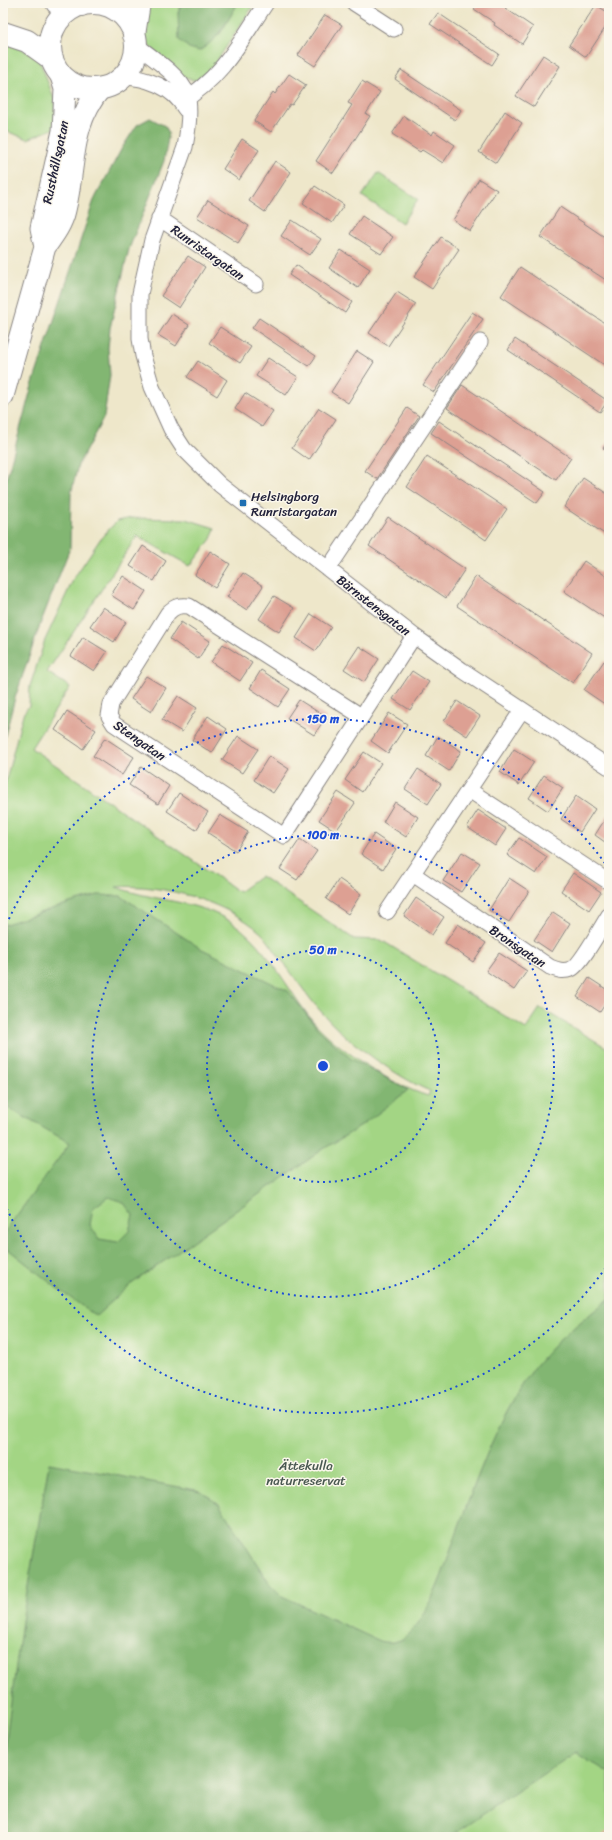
<svg xmlns="http://www.w3.org/2000/svg" width="612" height="1840" font-family="Sriracha,sans-serif">
  <style>
    .green { fill: #a3d584; stroke: #627c60; fill-rule: evenodd }
    .forest { fill: #82b672; stroke: #526c56; fill-rule: evenodd }
    .building { fill: #dda093 }
    .lines { fill: none; stroke-linecap: round; stroke-linejoin: round }
    .street-casing { stroke: #888482; stroke-width: 17 }
    .secondary-casing { stroke: #888482; stroke-width: 23 }
    .primary-casing { stroke: #888482; stroke-width: 24 }
    .highway-casing { stroke: #888482; stroke-width: 24 }
    .street { stroke: #fff; stroke-width: 15 }
    .secondary { stroke: #fff; stroke-width: 21 }
    .primary { stroke: #fff; stroke-width: 22 }
    .highway { stroke: #fff; stroke-width: 22 }
    .ring { fill: none; stroke: #1d4ed8; stroke-width: 2; stroke-dasharray: 2 4 }
    .poi-dot { fill: #1f6fb2; stroke: #fbf7ec; stroke-width: 1.5 }
    .labels { text-anchor: middle; stroke-width: 3; stroke-linejoin: round; paint-order: stroke }
    .street-label { font-size: 13px; fill: #22223b; stroke: #fbf7ec }
    .poi-label { font-size: 13px; fill: #22223b; stroke: #fbf7ec; text-anchor: start }
    .park-label { font-size: 13px; fill: #495851; stroke: #fbf7ec }
    .centre { fill: #1d4ed8; stroke: #fbf7ec; stroke-width: 2 }
    .ring-label { font-size: 12px; text-anchor: middle; font-weight: bold; fill: #1d4ed8; stroke: #fbf7ec; stroke-width: 3; stroke-linejoin: round; paint-order: stroke }
  </style>
  <rect width="100%" height="100%" fill="#fbf7ec"/>
  <filter id="ink" filterUnits="userSpaceOnUse"><feTurbulence type="fractalNoise" baseFrequency=".025" numOctaves="2"/><feDisplacementMap in="SourceGraphic" scale="8" xChannelSelector="R" yChannelSelector="G"/><feConvolveMatrix kernelMatrix="1 2 1 2 8 2 1 2 1" color-interpolation-filters="sRGB"/></filter>
  <filter id="wash" filterUnits="userSpaceOnUse"><feTurbulence type="fractalNoise" baseFrequency=".012" numOctaves="4" result="noise"/><feDisplacementMap in="SourceGraphic" scale="16" xChannelSelector="R" yChannelSelector="G"/><feGaussianBlur stdDeviation="0.9" result="paint"/><feColorMatrix in="noise" values="0 0 0 0 0 0 0 0 0 0 0 0 0 0 0 0 0 1.4 0 .05"/><feComposite in="paint" operator="in"/></filter>
  <g filter="url(#wash)">
    <rect width="100%" height="100%" fill="#eee7ca"/>
    <path class="green" d="M147 3H182L178 13 220 34 238 3H255L211 70 197 80H192L183 77 150 47 143 33Z
      M3 42 16 45 39 59 55 101V128L28 139 3 130Z
      M378 173 418 199 402 223 362 196Z
      M131 518 186 519 215 528 211 539 190 566 137 536 47 672 70 687 31 748 239 892 261 876 354 939 381 940 526 1029 540 1008 609 1049V1837H3V792L23 714 29 706 30 686 45 640 74 578 101 538 117 521ZM116 887C161 883 227 902 260 932 267 938 272 947 277 954 293 974 307 997 325 1016 346 1041 400 1079 430 1091L428 1096C391 1085 332 1046 308 1015 286 986 270 953 241 929 204 899 158 903 116 887Z"/>
    <path class="forest" d="M182 3H238C226 23 220 38 199 51L189 48 179 40 178 13Z
      M150 118 165 126 169 133 164 161 129 249 110 328 108 348 110 375 104 417 78 465 71 494 70 548 41 622 15 698 3 743V491L31 389 94 200 122 148 137 125Z
      M98 895 121 896 200 948 288 991 318 1029 350 1058 408 1090 363 1125 325 1148 130 1285 96 1316 58 1289 3 1245V1234L70 1143 3 1105V925C35 915 66 903 98 895ZM108 1197 123 1202 133 1215 129 1231 118 1242 99 1239 90 1225 93 1208Z
      M609 1299V1773L576 1752 449 1837H3V1762L22 1621 49 1463 201 1491 219 1504 269 1583 282 1596 377 1640C388 1644 399 1643 408 1635 432 1613 448 1557 459 1526 478 1476 496 1423 527 1378 548 1346 579 1323 609 1299Z"/>
    <g id="blocks">
      <path class="building" d="M478 3H503L507 6 505 8 533 27 522 44 494 25 495 23 474 9Z
        M596 5 609 13V22L586 57 569 45Z
        M438 13 499 54 492 65 430 24Z
        M325 15 342 25 315 66 298 55Z
        M543 55 560 66 534 107 516 96Z
        M401 70 461 110 455 120 395 79Z
        M289 74 306 85 292 105 290 104 271 132 254 121 273 92 275 94Z
        M362 81 380 92 366 114 370 116 333 173 316 161 352 105 348 103Z
        M505 111 522 123 496 163 479 152Z
        M404 116 432 135 434 131 455 145 443 163 422 150 420 152 392 134Z
        M242 139 259 150 239 180 223 169Z
        M275 161 291 172 265 212 249 201Z
        M479 179 497 190 470 231 453 220Z
        M315 186 344 205 332 223 303 203Z
        M208 200 249 226 238 243 197 217Z
        M560 207 609 240V282L540 237Z
        M362 216 393 237 381 254 350 234Z
        M292 220 321 239 310 255 281 236Z
        M441 237 459 249 432 289 414 277Z
        M341 250 370 269 358 288 329 268Z
        M188 256 205 267 179 308 161 296Z
        M296 265 352 302 345 313 289 275Z
        M520 267 609 326V368L501 296Z
        M397 292 416 304 388 346 369 333Z
        M472 312 483 319 434 392 423 385Z
        M172 314 189 325 176 346 158 335Z
        M259 318 316 356 309 366 252 328Z
        M220 327 251 347 240 363 209 343Z
        M515 339 608 401 600 412 508 350Z
        M357 351 374 362 348 403 331 392Z
        M268 358 298 377 286 395 256 376Z
        M198 361 227 380 217 396 187 377Z
        M462 385 571 458 556 480 447 408Z
        M245 393 273 411 262 427 235 409Z
        M319 408 336 419 309 460 292 448Z
        M407 408 419 416 377 479 365 471Z
        M439 421 545 492 537 503 431 433Z
        M609 440V452L603 448Z
        M427 456 507 509 486 540 407 487Z
        M583 478 609 495V537L564 507Z
        M388 517 465 569 446 598 369 546Z
        M143 546 166 561 154 581 130 566Z
        M210 551 230 564 215 588 195 575Z
        M584 561 609 578V621L564 591Z
        M243 573 263 586 247 610 227 597Z
        M123 576 146 591 134 610 111 595Z
        M476 576 592 653 573 683 457 606Z
        M274 596 294 608 279 632 259 619Z
        M103 607 126 622 114 642 90 626Z
        M311 614 331 627 316 651 296 638Z
        M181 622 210 641 198 659 170 639Z
        M83 637 107 652 94 671 71 656Z
        M223 644 252 663 240 681 211 662Z
        M359 646 379 659 364 682 344 669Z
        M604 661 609 664V707L584 690Z
        M261 670 290 689 278 707 250 688Z
        M412 671 429 682 410 710 393 699Z
        M146 676 166 688 151 712 131 699Z
        M178 696 197 708 182 732 162 720Z
        M299 700 326 717 314 735 287 718Z
        M457 701 480 716 467 736 444 721Z
        M67 711 96 730 83 749 55 730Z
        M389 713 407 724 388 753 371 741Z
        M208 716 227 729 212 753 192 740Z
        M238 736 258 749 242 773 222 760Z
        M438 736 461 751 449 771 426 756Z
        M105 738 134 757 122 775 93 756Z
        M514 749 534 762 519 785 500 772Z
        M364 752 381 763 362 792 345 780Z
        M269 756 289 769 273 793 254 780Z
        M141 767 169 786 158 804 129 785Z
        M418 769 441 784 428 804 405 789Z
        M544 775 563 788 548 811 529 798Z
        M338 792 355 803 336 831 319 820Z
        M179 793 208 812 196 830 167 811Z
        M576 796 595 809 580 832 561 819Z
        M395 802 418 817 406 837 383 822Z
        M478 810 506 829 495 846 467 827Z
        M609 813V845L595 835Z
        M220 815 248 832 236 851 208 833Z
        M374 834 396 849 383 869 361 854Z
        M519 838 547 857 536 874 507 855Z
        M300 839 317 851 297 880 280 869Z
        M462 852 480 863 461 892 443 881Z
        M573 873 601 892 589 910 561 891Z
        M509 878 529 891 509 922 489 910Z
        M339 879 361 894 348 914 326 899Z
        M416 898 444 917 432 935 404 916Z
        M553 912 570 923 552 952 534 940Z
        M458 924 486 943 473 962 445 943Z
        M499 953 527 971 514 990 486 971Z
        M589 978 609 991V998L600 1012 577 997Z
        M609 1830V1837H605L603 1834Z"/>
    </g>
  </g>
  <g filter="url(#ink)">
    <use href="#blocks" fill-opacity="0" stroke="#888482" stroke-width="1"/>
    <g class="lines">
      <defs>
        <path id="street" d="M354 3 394 29
          M136 45C150 56 181 76 187 94 191 110 188 131 185 147L152 240 140 294V339L143 356 152 387 171 429 184 449 220 485 414 636 462 670 609 767
          M122 77C146 77 173 87 185 109
          M181 102C222 78 240 42 266 3
          M159 218 256 284
          M328 569 480 342
          M361 716 189 606C180 605 175 606 168 613L111 704 109 716 114 724 284 836 414 636
          M469 790 609 882
          M413 874 550 967C557 970 563 972 571 969 580 966 602 926 609 915
          M387 912 522 710"/>
        <path id="secondary" d="M45 247 41 228 63 131 65 89 61 76
          M3 396 45 247C53 236 62 224 65 210 76 166 69 125 101 88"/>
        <path id="primary" d="M50 46a43 43 0 1 1 86 0a43 43 0 1 1-86 0Z
          M134 35 139 3"/>
        <path id="highway" d="M57 3 81 5
          M3 33 27 41 52 59"/>
      </defs>
      <use href="#street" class="street-casing"/>
      <use href="#secondary" class="secondary-casing"/>
      <use href="#primary" class="primary-casing"/>
      <use href="#highway" class="highway-casing"/>
      <use href="#street" class="street"/>
      <use href="#secondary" class="secondary"/>
      <use href="#primary" class="primary"/>
      <use href="#highway" class="highway"/>
    </g>
  </g>
  <g class="ring">
    <circle cx="323" cy="1066" r="116"/>
    <circle cx="323" cy="1066" r="231"/>
    <path d="M609 1263A347 347 0 0 1 4 1202M4 930A347 347 0 0 1 609 869"/>
  </g>
  <rect class="poi-dot" x="239" y="499" width="8" height="8" rx="2"/>
  <g class="labels">
    <g class="street-label">
      <text transform="translate(55 162) rotate(-78)" y="5">Rusthållsgatan</text>
      <text transform="translate(208 252) rotate(35)" y="5">Runristargatan</text>
      <text transform="translate(374 605) rotate(38)" y="5">Bärnstensgatan</text>
      <text transform="translate(140 740) rotate(35)" y="5">Stengatan</text>
      <text transform="translate(518 946) rotate(34)" y="5">Bronsgatan</text>
    </g>
    <g class="poi-label">
      <text x="251" y="501">Helsingborg<tspan x="251" dy="15">Runristargatan</tspan></text>
    </g>
    <g class="park-label">
      <text x="306" y="1470">Ättekulla<tspan x="306" dy="15">naturreservat</tspan></text>
    </g>
  </g>
  <circle cx="323" cy="1066" r="6" class="centre"/>
  <g class="ring-label">
    <text x="323" y="723">150 m</text>
    <text x="323" y="839">100 m</text>
    <text x="323" y="954">50 m</text>
  </g>
  <rect width="612" height="1840" fill="none" stroke="#fbf7ec" stroke-width="16"/>
</svg>
